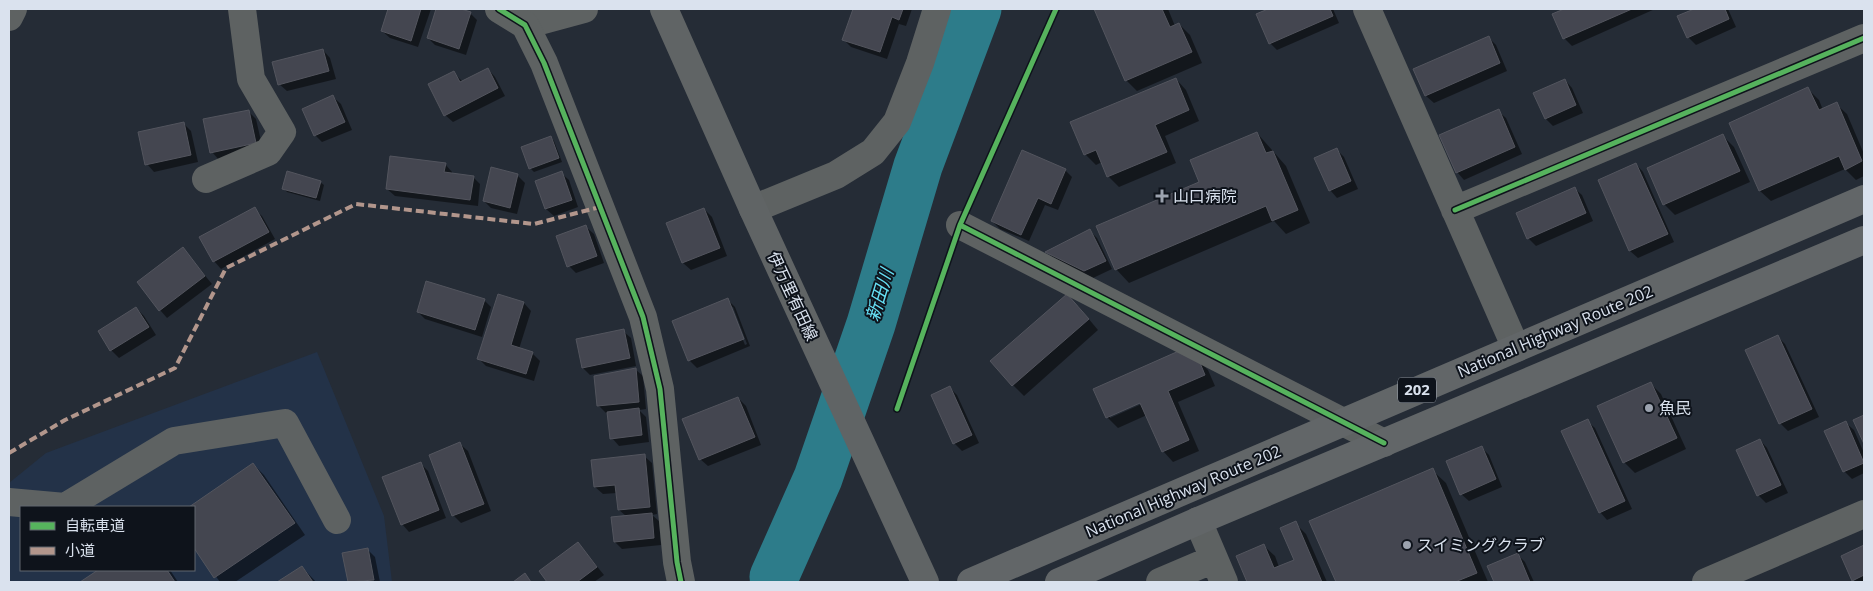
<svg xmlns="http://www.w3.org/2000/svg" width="1873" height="591" font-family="'Open Sans','Noto Sans JP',sans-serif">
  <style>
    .built { fill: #233248; fill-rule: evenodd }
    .shadow { fill: #0007; fill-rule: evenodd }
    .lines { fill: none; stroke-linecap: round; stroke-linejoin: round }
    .river { stroke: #2d7c8a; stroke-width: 49 }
    .building { fill: #444650; stroke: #53555e }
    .minor { stroke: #5e6262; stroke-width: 28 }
    .tertiary { stroke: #5e6262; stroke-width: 28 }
    .secondary { stroke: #606465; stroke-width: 28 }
    .trunk { stroke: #626668; stroke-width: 28 }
    .quiet { stroke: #b2968c; stroke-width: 4; stroke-dasharray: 8 4; stroke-linecap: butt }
    .cycleway-casing { stroke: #0e131b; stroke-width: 8 }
    .cycleway { stroke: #56b35d; stroke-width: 5 }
    .poi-dot { fill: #9ba2ae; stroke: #0e131b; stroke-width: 2 }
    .labels { text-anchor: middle; stroke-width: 4; stroke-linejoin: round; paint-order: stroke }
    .shield { fill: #0e131b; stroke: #9da4af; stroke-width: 1 }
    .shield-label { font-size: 15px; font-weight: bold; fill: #dae2ee }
    .poi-label { font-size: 16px; fill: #dae2ee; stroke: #0e131b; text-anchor: start }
    .street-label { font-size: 16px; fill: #dae2ee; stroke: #0e131b }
    .water-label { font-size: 18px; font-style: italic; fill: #67e1f6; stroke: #0e131b }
  </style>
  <rect width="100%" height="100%" fill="#252c36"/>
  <path class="built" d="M317 352 384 516 392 582H9V483L46 453ZM21 507H194V570H21Z"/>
  <path class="shadow" d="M389 9H431L418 47 390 38 382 31Z
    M438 9H457L470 13 477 20 466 55 435 45 428 38Z
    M854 9H912L906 26 899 24 887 59 851 47 843 39Z
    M1095 9H1168L1175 26 1179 24 1190 35 1202 63 1137 91 1126 80Z
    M1272 9H1333L1339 23 1277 50 1270 43 1257 15Z
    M1567 9H1655L1572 46 1564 38 1554 15Z
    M1697 9H1728L1736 27 1696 45 1688 37 1679 17Z
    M1488 37 1496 45 1507 71 1434 103 1426 96 1415 70Z
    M323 50 330 58 336 79 287 91 279 84Z
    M488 69 495 77 505 96 453 122 445 115 454 73 463 82Z
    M1176 79 1186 90 1199 121 1165 136 1176 163 1119 187 1108 176 1102 162 1096 165 1085 154Z
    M1565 80 1572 88 1583 113 1553 126 1546 119Z
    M1808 89 1819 100 1823 110 1836 104 1847 114 1864 154V176L1856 180 1845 169 1771 201 1760 191 1731 123Z
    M333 97 341 104 352 130 322 142 315 135Z
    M248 111 256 119 263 150 219 160 212 152Z
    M1498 111 1506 118 1522 154 1464 180 1457 172Z
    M183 123 191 131 198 162 154 172 147 164Z
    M1257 133 1286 166 1310 223 1286 234 1274 221 1129 283 1116 269 1201 182Z
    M1723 136 1734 147 1750 182 1675 215 1664 204Z
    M551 137 554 141 562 162 534 172 530 168Z
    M1336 149 1344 157 1358 189 1337 198 1330 190Z
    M445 164 452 172V174L473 177 480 184 478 206 395 196 387 189Z
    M1636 164 1643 172 1674 242 1638 258 1630 251 1599 180Z
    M1065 170 1072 177 1058 210 1045 205 1029 241 1000 229 992 221Z
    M561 173 569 180 578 207 554 216 546 209 537 182Z
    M517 175 525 183 517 214 491 208 484 201Z
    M320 182 324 185 320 201 287 192 283 188Z
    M1574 188 1582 195 1593 221 1536 246 1528 238 1517 213Z
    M254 209 262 216 275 239 221 269 214 261Z
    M704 209 712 217 727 256 691 270 683 263 668 224Z
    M586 227 594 234 604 263 576 273 569 266Z
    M1090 231 1097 238 1112 269 1093 278 1054 259 1047 252Z
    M183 249 212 284 167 318 160 310Z
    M499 295 524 303 531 311 519 349 532 353 540 361 534 381 486 366 479 359Z
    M484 300 491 307 482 337 425 319 418 312Z
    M728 300 735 307 750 346 697 368 689 360ZM730 307H733L747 344 745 345Z
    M1078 306 1098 330 1024 396 1013 385Z
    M136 308 144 316 156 335 119 358 111 350 100 332Z
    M623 331 631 338 636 366 590 375 583 368Z
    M1778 337 1785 344 1819 417 1788 431 1781 424 1747 351Z
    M1181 352 1197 359 1208 370 1215 386 1178 402 1199 451 1173 462 1163 451 1147 415 1118 428 1107 417 1095 389ZM1145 399 1146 402 1110 418V415Z
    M635 369 643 376 646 409 639 410 646 417 649 442 619 446 612 438 609 413H606L598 405Z
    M1650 383 1661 394 1686 449 1635 473 1624 462Z
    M950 388 957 395 979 443 962 451 954 443 932 395Z
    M738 398 746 406 761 445 708 466 700 459Z
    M1587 421 1595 428 1632 509 1607 520 1600 512Z
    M1846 423 1854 430 1864 453V473L1852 479 1844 471 1826 432Z
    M1760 440 1767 448 1788 493 1766 503 1758 495Z
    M460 444 468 451 491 511 461 523 453 515Z
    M1481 447 1489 455 1502 487 1469 501 1461 494Z
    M644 456 652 463 657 514 652 515 659 521 661 545 622 549 615 542 626 516 619 510 617 493 603 494 595 487Z
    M420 463 428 471 446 518 409 532 402 524Z
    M253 464 264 475 305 535 235 582H220L194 546V507H191Z
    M1432 470 1446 483 1488 582H1337L1311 521Z
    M1295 523 1306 534 1327 582H1248L1237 557 1264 546 1275 556 1279 567 1296 560Z
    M578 543 604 575 594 582H549L540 572Z
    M1864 546V582H1855L1842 556Z
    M367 549 375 557 380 582H349L344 554Z
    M1517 554 1525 562 1534 582H1495L1488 567Z
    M302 567 316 582H280Z
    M100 570H170L178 582H82Z"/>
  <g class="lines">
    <path class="river" d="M774 577 818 478 871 324 918 166 977 9"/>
  </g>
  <path class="building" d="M388 9H421L411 41 381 31Z
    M436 9H461L471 12 459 49 427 38Z
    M853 9H903L899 20 892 17 880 52 842 40Z
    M1094 9H1162L1170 27 1179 23 1192 52 1125 81Z
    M1268 9H1330L1333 16 1269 44 1256 14Z
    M1564 9H1632L1563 39 1552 14Z
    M1694 9H1725L1729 19 1687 38 1677 16Z
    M1489 36 1500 63 1425 96 1413 69Z
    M323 49 329 71 278 85 272 62Z
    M488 68 498 88 444 116 428 84 454 71 460 82Z
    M1176 78 1189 110 1155 125 1167 152 1107 177 1096 150 1084 155 1070 122Z
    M1565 79 1576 105 1545 119 1533 93Z
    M1808 87 1819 110 1837 102 1862 161 1845 170 1839 156 1759 191 1729 123Z
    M333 95 345 122 314 136 302 109Z
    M1499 109 1515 147 1456 173 1439 135Z
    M249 110 256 143 210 153 203 119Z
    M184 122 191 155 145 165 138 132Z
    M1257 132 1266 153 1273 151 1298 210 1272 221 1266 206 1115 270 1096 226 1199 182 1190 160Z
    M1723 134 1740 171 1663 205 1647 168Z
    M551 136 559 158 529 169 521 147Z
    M1337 148 1351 181 1329 191 1314 158Z
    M1022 150 1066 169 1051 204 1038 198 1021 235 991 221Z
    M390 156 446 163 444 172 474 176 470 200 386 189Z
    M1636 163 1668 234 1629 251 1598 180Z
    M491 167 518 174 510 208 483 201Z
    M287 171 321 181 316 198 282 189Z
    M562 171 572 200 545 209 535 181Z
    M1575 187 1586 213 1527 239 1516 213Z
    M255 207 269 232 213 262 199 237Z
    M704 208 720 248 682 263 666 223Z
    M586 225 597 256 567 267 556 236Z
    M1090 229 1106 261 1084 271 1045 252Z
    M183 247 205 276 159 311 137 282Z
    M426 281 485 299 475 330 417 312Z
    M498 294 524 302 511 345 533 352 526 374 477 359Z
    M1067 294 1089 319 1012 386 990 361Z
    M728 298 744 339 688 361 672 321Z
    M136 307 149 327 110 351 98 331Z
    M624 329 630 358 582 368 576 339Z
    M1778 335 1812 409 1779 424 1745 350Z
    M1181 350 1198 358 1205 375 1168 391 1189 440 1162 452 1140 403 1106 418 1093 389Z
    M636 368 639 402 597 406 594 376Z
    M1651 382 1677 438 1623 463 1597 406Z
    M950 386 972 435 953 444 931 395Z
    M738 397 755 437 699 460 682 419Z
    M639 408 642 435 610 439 607 412Z
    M1864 415V444L1853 420Z
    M1588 419 1625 501 1599 513 1561 431Z
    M1846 421 1864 463 1843 472 1824 431Z
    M1760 439 1781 485 1757 496 1736 450Z
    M460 442 484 504 452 516 429 455Z
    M1482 446 1496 479 1460 495 1446 461Z
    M645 454 650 507 618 510 615 485 594 487 591 460Z
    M421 462 439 510 401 525 382 477Z
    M253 463 295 523 214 578 194 548V507H189Z
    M1433 468 1477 573 1455 582H1336L1309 521Z
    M652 513 654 538 614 542 611 517Z
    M1296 521 1322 582H1247L1236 556 1264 544 1274 568 1294 560 1280 528Z
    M578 542 597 567 577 582H547L539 571Z
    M1864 545V575L1852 581 1841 556Z
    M368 548 374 580 348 582 342 553Z
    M1518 553 1530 582H1494L1487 566Z
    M302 566 313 582H277Z
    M98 570H167L175 582H80Z
    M525 573 531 582H513Z"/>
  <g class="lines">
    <path class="minor" d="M1367 9 1516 348
      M9 17 13 9
      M525 25 584 9
      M206 179 268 152 282 132 251 79 242 9
      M753 209 836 175 873 152 897 122 920 63 937 9
      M1455 210 1864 38
      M960 225 1384 443
      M9 502 65 507 174 441 285 423 337 520
      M1198 521 1224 582
      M1160 582 1214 559
      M1706 582 1864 514"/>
    <path class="tertiary" d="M499 9 525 25 544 63 643 317 660 389 677 562 681 582"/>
    <path class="secondary" d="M664 9 753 209 925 582"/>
    <path class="trunk" d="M971 582 1864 199
      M1059 582 1198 521 1864 240"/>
    <path class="quiet" d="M9 453 65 420 175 368 226 268 356 204 534 224 600 207"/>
    <defs>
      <path id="cycleway" d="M499 9 525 25 544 63 643 317 660 389 677 562 681 582
        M1455 210 1864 38
        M960 225 1384 443
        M897 409 960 225 1056 9"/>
    </defs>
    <use href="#cycleway" class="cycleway-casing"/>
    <use href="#cycleway" class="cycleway"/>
  </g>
  <g class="poi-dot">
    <path d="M1159.5 188.5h5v5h5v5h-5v5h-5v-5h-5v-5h5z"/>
    <circle cx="1649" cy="408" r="5"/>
    <circle cx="1407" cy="545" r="5"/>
  </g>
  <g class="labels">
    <rect class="shield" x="1398" y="377.5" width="38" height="25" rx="4"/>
    <g class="shield-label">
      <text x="1417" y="395">202</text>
    </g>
    <g class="poi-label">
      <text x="1173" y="202">山口病院</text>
      <text x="1659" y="414">魚民</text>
      <text x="1417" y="551">スイミングクラブ</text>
    </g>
    <g class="street-label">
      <text transform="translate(793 296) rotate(65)" y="6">伊万里有田線</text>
      <text transform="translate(1555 331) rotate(-23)" y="6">National Highway Route 202</text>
      <text transform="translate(1183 491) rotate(-23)" y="6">National Highway Route 202</text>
    </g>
    <g class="water-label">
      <text transform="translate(880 295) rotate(-73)" y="6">新田川</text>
    </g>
  </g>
  <rect width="1873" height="591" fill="none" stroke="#dae2ee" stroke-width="20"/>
  <rect x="20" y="506" width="175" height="65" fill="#0e131b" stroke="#60666f"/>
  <rect x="30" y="522" width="25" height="8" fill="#56b35d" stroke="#60666f"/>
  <text x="65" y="531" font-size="15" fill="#dae2ee">自転車道</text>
  <rect x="30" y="547" width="25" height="8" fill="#b2968c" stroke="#60666f"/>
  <text x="65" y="556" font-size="15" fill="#dae2ee">小道</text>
</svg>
